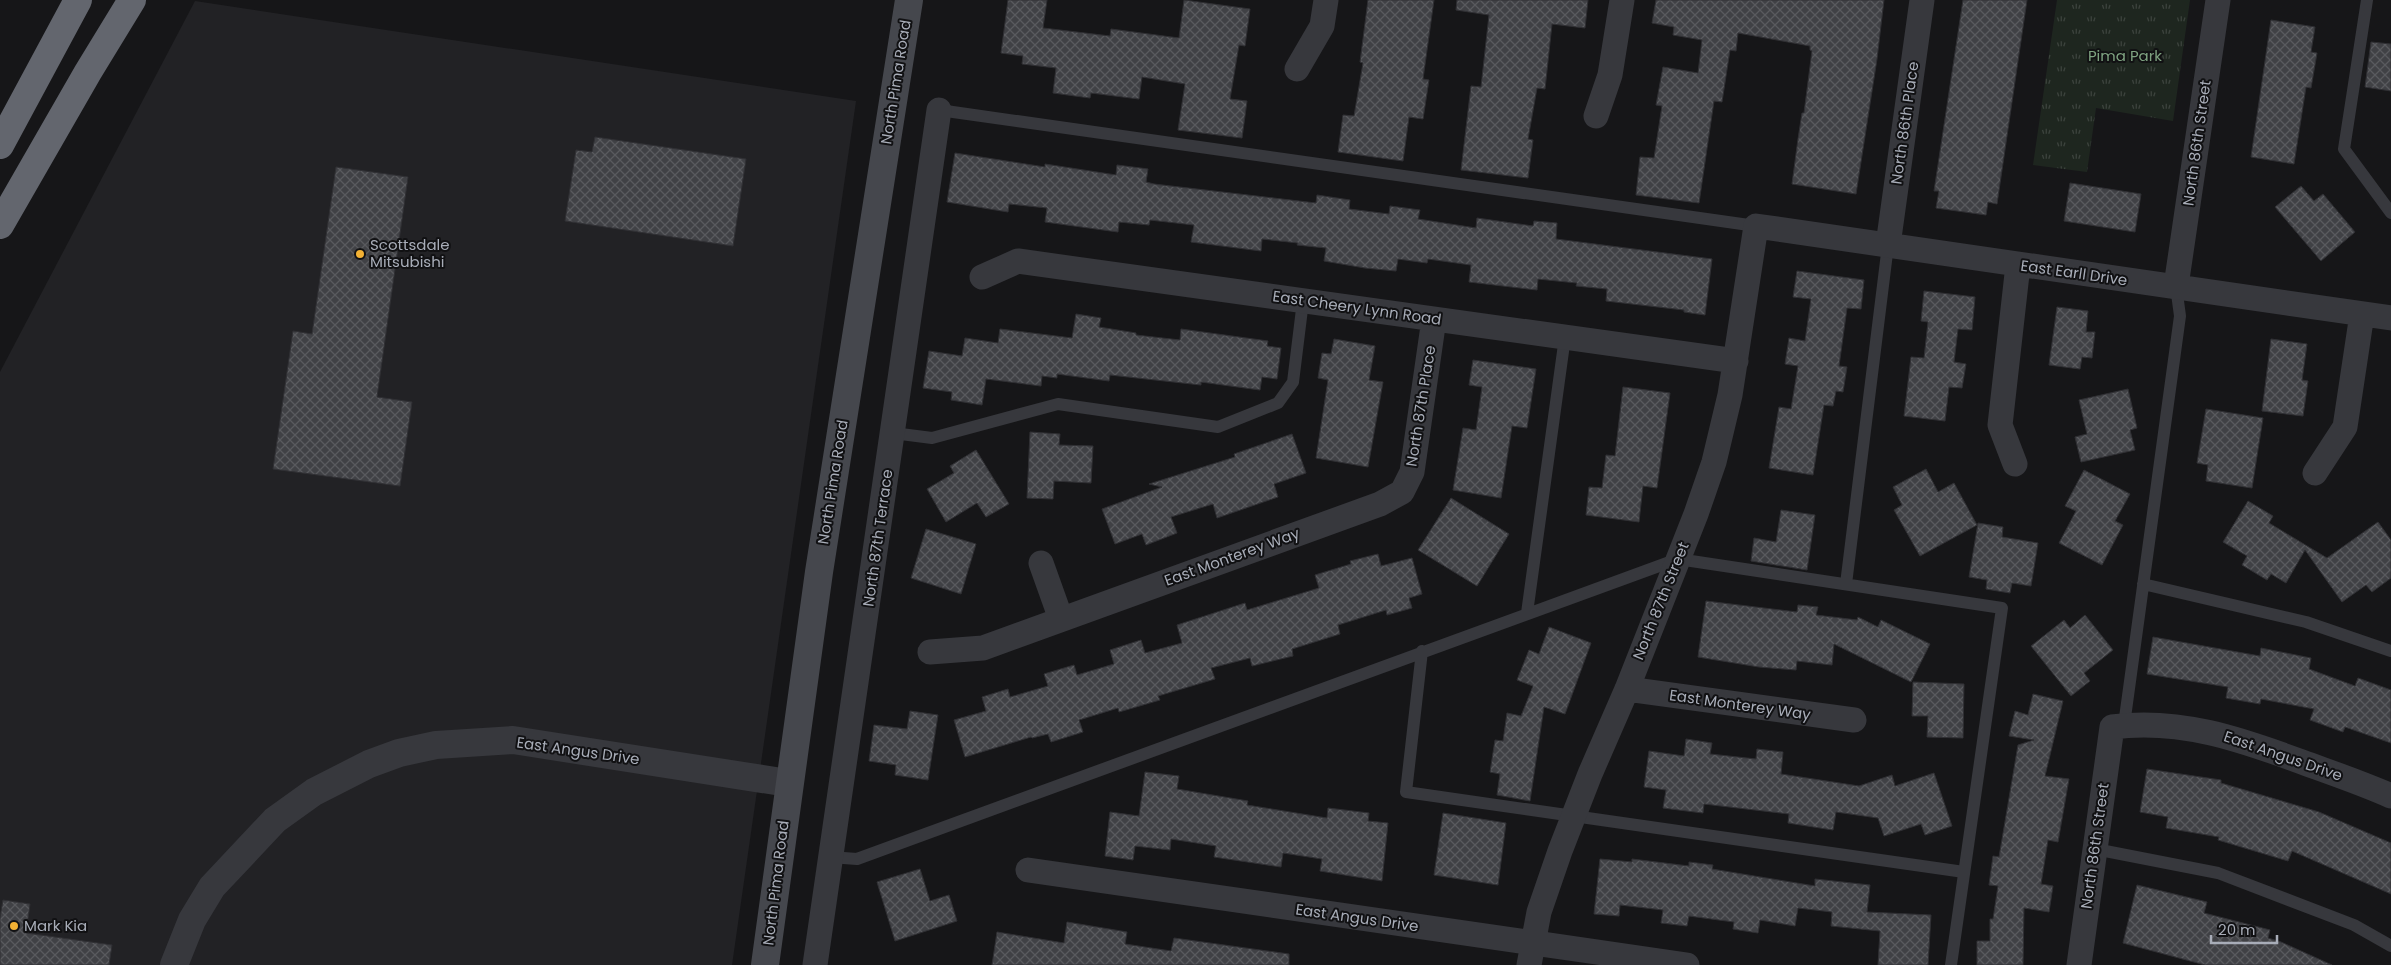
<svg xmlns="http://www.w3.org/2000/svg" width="2391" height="965" font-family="Poppins,sans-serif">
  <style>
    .built { fill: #222225 }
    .grass { fill: url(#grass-tufts) }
    .building { fill: url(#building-cross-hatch); stroke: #303034 }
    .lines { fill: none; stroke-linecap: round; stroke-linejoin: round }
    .service { stroke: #37383d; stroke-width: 12 }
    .minor { stroke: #37383d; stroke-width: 25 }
    .tertiary { stroke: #37383d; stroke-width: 28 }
    .secondary { stroke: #45474d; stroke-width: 28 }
    .motorway { stroke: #63666e; stroke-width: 28 }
    .poi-dot { fill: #f2b134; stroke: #111113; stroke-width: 2 }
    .labels { text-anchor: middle; stroke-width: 4; stroke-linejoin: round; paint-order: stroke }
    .park-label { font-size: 15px; fill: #7fa381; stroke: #111113 }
    .street-label { font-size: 15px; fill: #a8adb8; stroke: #111113 }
    .poi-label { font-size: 15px; fill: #a8adb8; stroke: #111113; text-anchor: start }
  </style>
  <defs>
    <pattern id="grass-tufts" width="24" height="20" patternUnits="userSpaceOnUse" patternTransform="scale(1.25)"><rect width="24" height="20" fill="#1e261f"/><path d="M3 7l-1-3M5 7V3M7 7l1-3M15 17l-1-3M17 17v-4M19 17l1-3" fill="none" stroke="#3c433d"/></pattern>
    <pattern id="building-cross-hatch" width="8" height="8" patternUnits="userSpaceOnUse" patternTransform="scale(1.25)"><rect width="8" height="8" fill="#404145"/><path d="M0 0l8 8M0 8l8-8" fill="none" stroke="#595a5e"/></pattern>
  </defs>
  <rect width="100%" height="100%" fill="#161618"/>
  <path class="built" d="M195 1 856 101 732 965H0V372Z"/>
  <path class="grass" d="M2057 0H2190L2173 121 2096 108 2087 172 2033 165Z"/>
  <path class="building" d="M1008 0H1047L1043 28 1110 36 1111 29 1179 38 1184 0 1250 9 1245 46 1239 45 1230 99 1247 101 1242 138 1178 130 1185 84 1142 77 1139 99 1091 93 1090 98 1053 93 1056 68 1022 64 1023 56 1001 53Z
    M1368 0H1434L1423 79 1429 80 1423 119 1409 117 1403 161 1338 152 1343 115 1354 116 1363 63 1360 62Z
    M1457 0H1588L1585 28 1552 24 1545 89 1537 88 1528 139 1533 140 1528 178 1461 170 1471 86 1481 87 1489 15 1456 10Z
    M1656 0H1884L1877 59 1856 194 1792 184 1798 139 1802 113H1804L1812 51 1810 50V46L1738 33 1736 51 1730 50 1722 102 1714 101 1699 203 1636 195 1640 157 1654 158 1662 106 1656 105 1663 67 1698 73 1702 40 1673 35 1674 27 1652 23Z
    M1963 0H2027L1997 204 1988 202 1986 215 1936 208 1939 191H1934Z
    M2271 20 2315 27 2311 52 2317 53 2311 88 2306 87 2294 164 2251 157Z
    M2371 42 2391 44V91L2365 87Z
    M595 137 746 159 733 246 565 221 576 150 592 152Z
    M955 153 1045 167V164L1116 175 1117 165 1148 169 1146 182 1154 184 1316 203 1317 195 1350 200 1349 209 1389 214 1390 206 1420 210 1418 219 1476 228 1477 218 1533 226 1534 221 1557 223 1556 239 1712 259 1705 315 1684 312V310L1606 301 1607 289 1576 286 1577 283 1538 279 1537 290 1469 282 1471 265 1428 259 1427 263 1398 259 1396 271 1365 268 1324 261 1326 248 1297 245 1298 243 1262 239 1261 251 1191 242 1194 225 1150 220 1149 225 1119 222 1118 232 1045 222 1047 208 1009 204 1008 212 947 202Z
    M336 167 408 177 377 397 412 402 400 486 273 469 293 331 312 334Z
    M2070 183 2141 194 2135 232 2064 221Z
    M2301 186 2314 201 2323 194 2355 232 2321 261 2275 207Z
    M1797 271 1864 280 1861 309 1847 308 1839 366 1847 367 1843 392 1836 391 1833 406 1824 405 1813 475 1769 468 1779 407 1791 409 1798 366 1785 364 1789 338 1805 341 1811 299 1793 297Z
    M1924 291 1975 297 1972 330 1958 329 1954 362 1966 364 1962 388 1949 387 1945 421 1904 416 1911 357 1924 358 1928 322 1921 321Z
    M2057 307 2088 311 2086 332H2095L2092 358 2082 357 2080 369 2049 365Z
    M1076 314 1101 318 1099 327 1136 333V335L1180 340 1181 329 1268 341 1267 346 1281 348 1277 379 1262 377 1260 390 1201 382V385L1110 375 1109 381 1057 374V378L1042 376 1041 386 986 379 982 405 951 400 952 392 923 388 929 351 962 356 965 338 998 343 1000 329 1072 338Z
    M1334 339 1375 346 1369 380 1383 382 1368 467 1316 458 1328 380 1318 378 1322 353 1331 354Z
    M2271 339 2307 344 2302 380 2308 381 2303 416 2262 411Z
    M1473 360 1536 369 1527 428 1512 426 1501 498 1453 490 1463 428 1476 430 1482 387 1469 385Z
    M1623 387 1670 393 1657 488 1643 486 1639 522 1586 515 1589 487 1602 488 1606 455 1615 456Z
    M2128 389 2137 428 2130 430 2135 450 2081 462 2075 437 2087 434 2079 400Z
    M2206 409 2263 418 2252 488 2206 481 2208 465 2197 463Z
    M1030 432 1060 434 1059 445 1093 446 1091 483 1054 481 1053 499 1027 498Z
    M1292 434 1306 473 1274 484 1278 497 1217 518 1213 504 1171 517 1177 533 1146 545 1142 534 1115 544 1102 509 1162 487 1149 484 1235 457 1234 454Z
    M976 450 1009 504 986 517 977 503 946 522 927 489 954 473 950 466Z
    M1926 469 1938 492 1954 483 1977 525 1920 556 1894 510 1902 505 1893 487Z
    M2084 470 2130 494 2115 521 2123 525 2102 565 2059 543 2076 511 2065 506Z
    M1451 498 1509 534 1477 586 1418 550Z
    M2248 501 2273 516 2269 523 2327 558 2378 522 2391 540V578L2372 592 2366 585 2342 602 2305 550 2286 583 2271 574 2267 580 2242 565 2247 556 2223 542Z
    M1781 510 1815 515 1807 570 1751 561 1754 538 1776 542Z
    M1978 523 2003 527 2002 537 2038 543 2031 586 2012 583 2010 593 1986 589 1987 580 1969 577Z
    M926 529 976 544 961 594 911 578Z
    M1378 554 1381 566 1412 558 1422 594 1409 598 1412 608 1387 615 1386 610 1338 625 1340 634 1292 649 1293 656 1252 666 1250 658 1211 668 1215 679 1158 696 1160 700 1119 712 1118 708 1079 720 1083 732 1051 742 1048 734 1032 738 1031 737 965 757 954 720 986 711 982 697 1008 689 1010 697 1048 686 1044 674 1074 665 1077 675 1114 664 1110 650 1141 640 1145 653 1182 643 1177 625 1245 603 1247 610 1319 588 1315 575 1351 564 1350 561Z
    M1706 601 1797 612 1798 605 1818 607 1816 615 1857 620 1858 617 1878 627 1881 620 1930 644 1911 682 1834 644 1832 665 1797 661 1796 670 1759 667 1698 657Z
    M2085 615 2113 650 2084 673 2090 681 2071 696 2031 646 2064 620 2070 628Z
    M1549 627 1591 643 1565 714 1544 707 1530 801 1497 795 1500 774 1490 772 1495 740 1503 741 1507 713 1521 716 1533 686 1517 680 1529 650 1539 654Z
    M2153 637 2260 656 2261 648 2311 658 2309 669 2355 686 2358 678 2391 690V743L2345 727 2343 732 2310 720 2314 709 2261 699 2260 704 2226 698 2228 687 2147 674Z
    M1913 682 1964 684 1963 738 1927 737 1928 716H1912Z
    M2033 694 2063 701 2045 776 2069 779 2058 842 2048 840 2041 884 2053 886 2049 912 2024 908 2023 965H1977V941H1990V919H1993L1998 886 1989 885 1993 856 1999 857 2018 745 2034 740 2009 736 2015 711 2028 715Z
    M910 711 938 715 928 780 895 775 896 765 869 761 874 725 907 729Z
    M1686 739 1712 743 1710 754 1756 759 1757 749 1783 752 1781 774 1859 786 1892 775 1895 786 1934 773 1952 826 1925 835 1921 824 1884 836 1878 818 1836 812 1833 830 1788 823 1789 814 1704 804 1703 813 1663 808 1666 790 1644 787 1649 751 1684 756Z
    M2147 769 2221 780V783L2319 812 2391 843V894L2292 851 2288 861 2218 840 2219 837 2166 828 2168 817 2140 812Z
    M1145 772 1179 776 1177 789 1248 801 1247 805 1327 818 1328 808 1369 813 1368 821 1388 823 1382 881 1320 871 1322 859 1283 853 1281 867 1214 857 1216 846 1171 839 1170 850 1135 846 1133 860 1105 856 1110 812 1139 816Z
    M1443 813 1506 823 1498 885 1434 875Z
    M1600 859 1632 862V859L1689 866V862L1713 865 1712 869 1815 886V879L1870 885 1867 912 1931 915 1928 965H1878L1880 931 1831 926 1832 912 1798 908 1795 926 1760 920 1758 933 1733 929 1734 922 1689 916 1687 926 1661 923 1663 910 1620 905 1619 916 1594 914Z
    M920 869 930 901 949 895 957 921 895 941 877 882Z
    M2137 885 2207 902 2204 913 2270 930 2268 938 2281 942 2332 965H2205L2123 943Z
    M3 900 30 904 26 933 112 945 109 965H0V918Z
    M1067 922 1127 932 1125 944 1171 951 1174 938 1289 954V965H992L997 932 1064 943Z"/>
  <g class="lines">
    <path class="service" d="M2367 0 2344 149 2391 213
      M939 110 1756 226
      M893 433 932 438 1058 404 1218 427 1278 403 1293 382 1303 301
      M1846 584 1888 245
      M2143 584 2306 622 2391 651
      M1527 613 1565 337
      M1422 651 1406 792 1964 872
      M2124 725 2180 316 2176 286
      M2095 849 2218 873 2354 925 2391 946
      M830 857 857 859 1678 559 2002 608 1951 965"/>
    <path class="minor" d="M1297 69 1322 26 1326 0
      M1596 116 1610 75 1622 0
      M1888 245 1922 0
      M982 277 1018 261 1736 361
      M2176 286 2218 0
      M2015 464 2000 425 2018 265
      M2315 473 2345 427 2362 314
      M1041 563 1061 619
      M930 652 983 648 1380 504 1402 492 1412 472 1434 319
      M1627 689 1854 720
      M1028 870 1687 965
      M815 965 939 110
      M1529 965 1539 912 1560 851 1590 774 1627 689 1696 514 1714 462 1730 395 1756 226 2391 318
      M2079 965 2112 727C2179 718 2240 739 2302 762 2332 773 2362 783 2391 796"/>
    <path class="tertiary" d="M174 965 192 920 212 887 275 820 314 792 369 764 399 753 436 745 513 740 788 783"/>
    <path class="secondary" d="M765 965 819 572 909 0"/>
    <path class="motorway" d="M0 145 78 0
      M0 225 88 72 132 0"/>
  </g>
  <g class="poi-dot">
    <circle cx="360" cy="254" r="5"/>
    <circle cx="14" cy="926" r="5"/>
  </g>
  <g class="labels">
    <g class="park-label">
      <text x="2125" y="61">Pima Park</text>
    </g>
    <g class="street-label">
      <text transform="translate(896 82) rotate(-81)" y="5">North Pima Road</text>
      <text transform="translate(1905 123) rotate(-82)" y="5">North 86th Place</text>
      <text transform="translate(2197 143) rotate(-82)" y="5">North 86th Street</text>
      <text transform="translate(2074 273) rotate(8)" y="5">East Earll Drive</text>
      <text transform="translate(1357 308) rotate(8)" y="5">East Cheery Lynn Road</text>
      <text transform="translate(1421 406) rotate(-81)" y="5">North 87th Place</text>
      <text transform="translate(833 482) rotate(-81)" y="5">North Pima Road</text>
      <text transform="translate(878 538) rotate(-82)" y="5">North 87th Terrace</text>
      <text transform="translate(1232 557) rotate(-20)" y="5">East Monterey Way</text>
      <text transform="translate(1661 601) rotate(-68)" y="5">North 87th Street</text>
      <text transform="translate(1740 705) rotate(8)" y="5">East Monterey Way</text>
      <text transform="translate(578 751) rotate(8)" y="5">East Angus Drive</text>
      <text transform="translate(2283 756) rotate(19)" y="5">East Angus Drive</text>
      <text transform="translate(2095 846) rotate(-82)" y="5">North 86th Street</text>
      <text transform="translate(776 883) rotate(-83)" y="5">North Pima Road</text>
      <text transform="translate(1357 918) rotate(8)" y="5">East Angus Drive</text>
    </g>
    <g class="poi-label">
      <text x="370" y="250">Scottsdale<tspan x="370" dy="17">Mitsubishi</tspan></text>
      <text x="24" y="931">Mark Kia</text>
    </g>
  </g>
  <path d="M2211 935v8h66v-8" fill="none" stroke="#a8adb8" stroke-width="2.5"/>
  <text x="2218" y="935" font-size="15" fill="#a8adb8" stroke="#111113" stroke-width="4" paint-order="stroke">20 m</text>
</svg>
